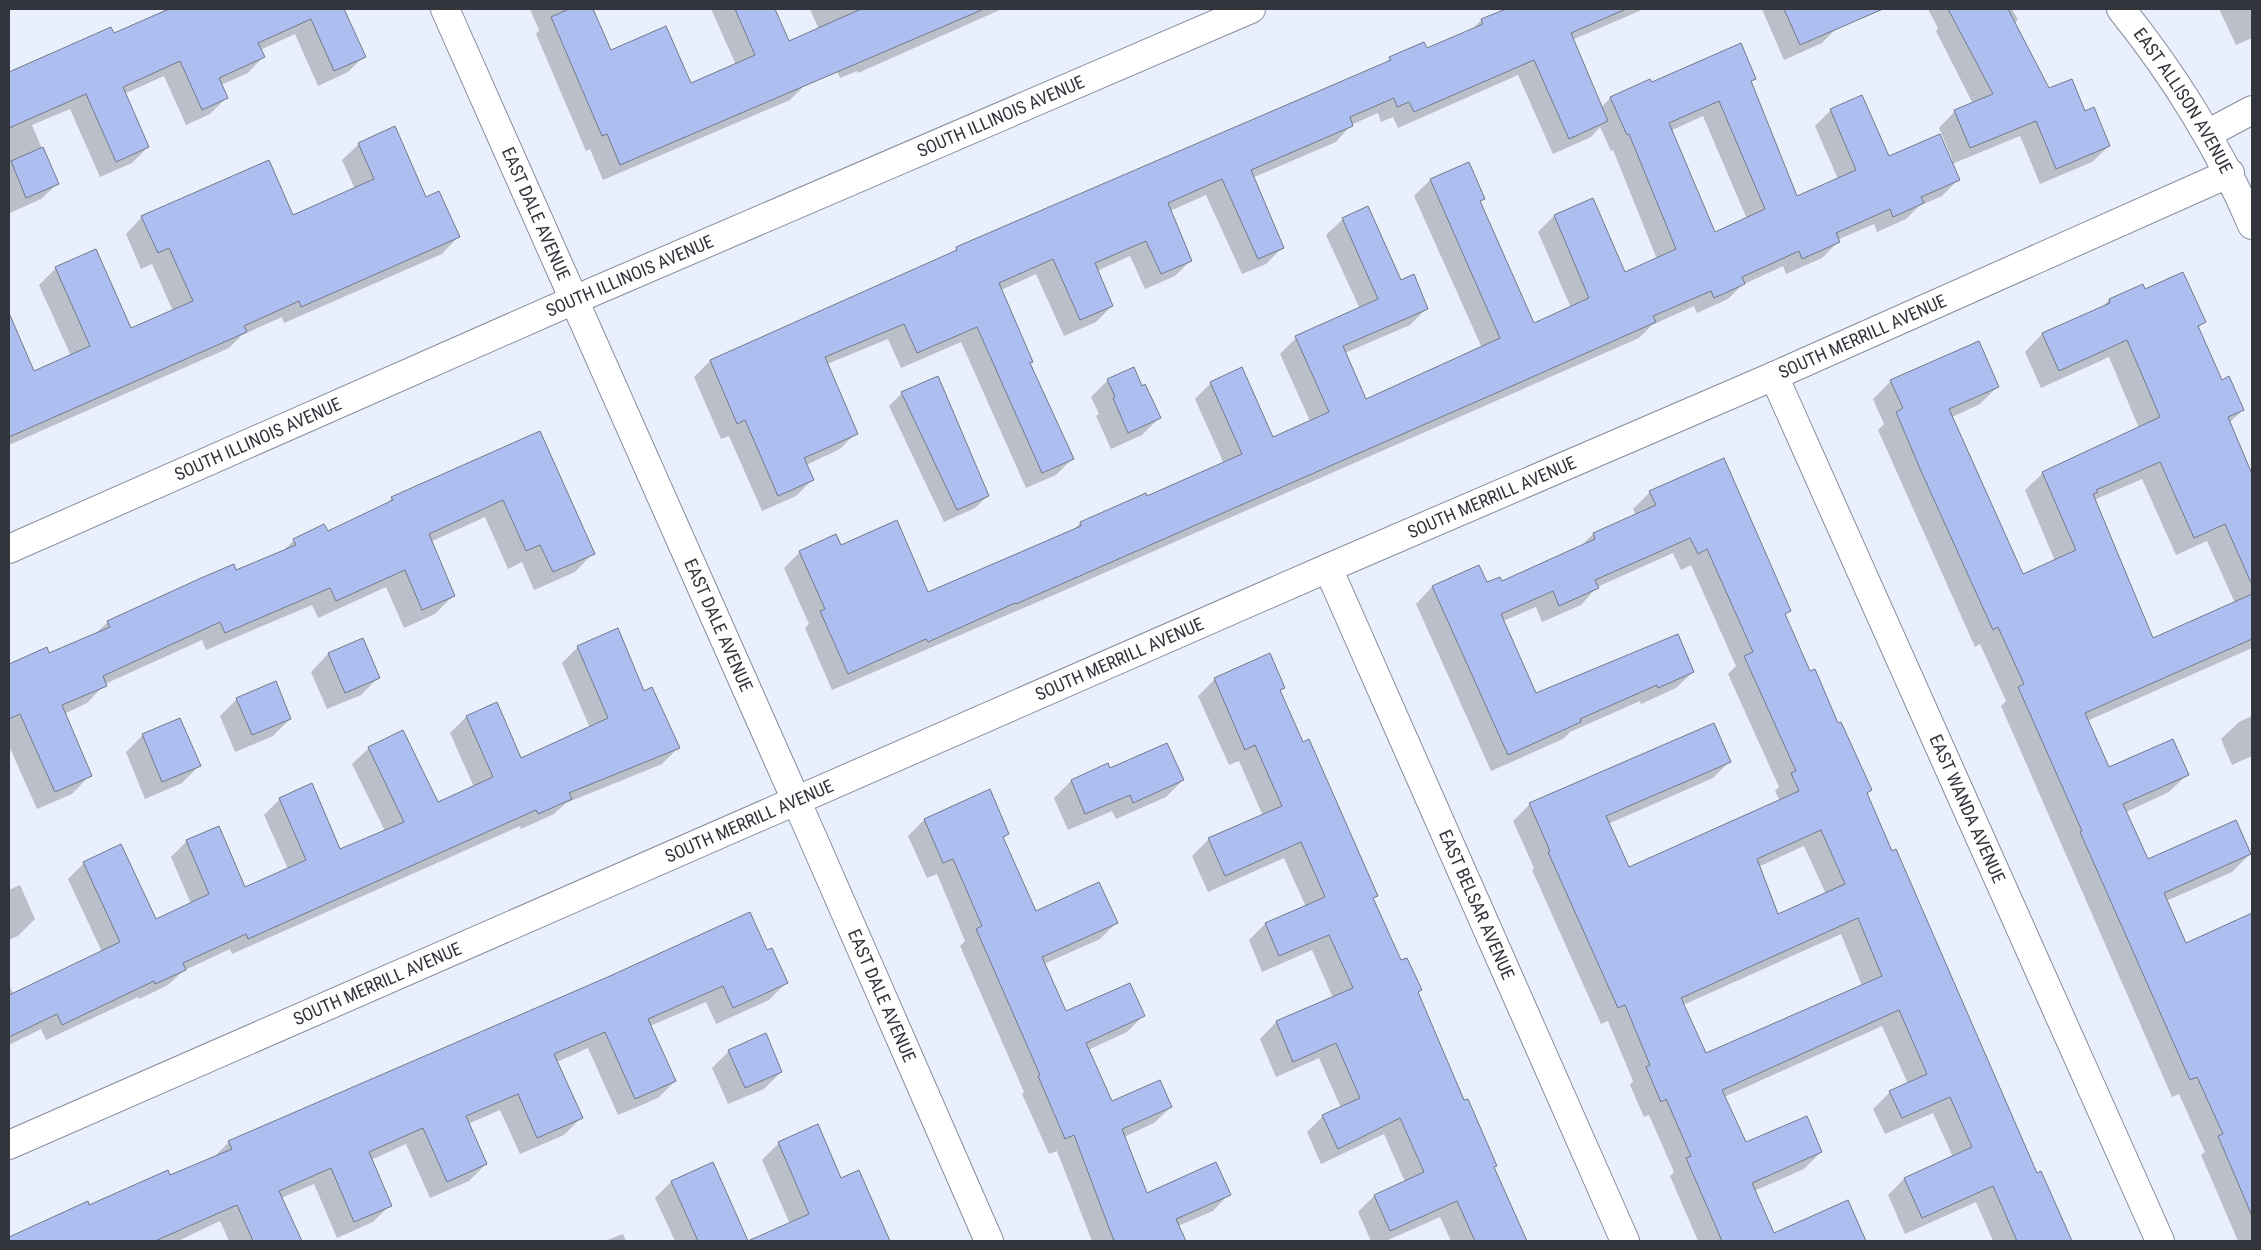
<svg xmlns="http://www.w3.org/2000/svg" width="2261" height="1250" font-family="'Roboto Condensed',sans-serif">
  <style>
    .shadow { fill: #0003; fill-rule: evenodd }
    .building { fill: #adbef1; stroke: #737989; fill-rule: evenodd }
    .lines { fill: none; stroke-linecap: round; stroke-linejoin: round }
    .minor-casing { stroke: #878d9d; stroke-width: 30 }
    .minor { stroke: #fff; stroke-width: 28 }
    .labels { text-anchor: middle; stroke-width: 4; stroke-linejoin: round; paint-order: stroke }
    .street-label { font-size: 18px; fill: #33353c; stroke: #fcfcfc }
  </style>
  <rect width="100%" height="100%" fill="#eaeffd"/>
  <path class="shadow" d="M166 9H343L364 56 348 72 318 86 295 34 260 50 263 57 248 73 221 85 226 98 210 114 186 125 164 76 124 94 148 147 132 163 100 177 70 109 32 125 57 184 41 199 10 213 9 74 110 29 113 35 160 14Z
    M530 9H592L611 51 691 85 736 65 711 9H774L807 83 790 100 603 180 590 149 586 151 536 34 539 30Z
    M810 9H1002L858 73 857 71 840 78Z
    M1509 9H1515L1516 11 1521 9H1644L1572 40 1601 108 1610 98 1651 84 1754 78 1750 83 1797 198 1838 179 1815 126 1831 110 1889 158 1953 161 1939 128 1955 111 1973 104 1936 31 1938 28 1928 9H2012L2018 20 2014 23 2049 90 2085 113 2109 146 2092 162 2040 184 2020 136 1952 164 1958 180 1942 196 1919 206 1906 219 1877 232 1874 224 1837 240 1838 242 1822 258 1786 274 1783 266 1742 285 1728 299 1697 313 1694 306 1652 325 1639 338 1063 591 832 690 805 628 809 624 784 568 800 552 840 547 928 594 1072 532 1080 523 1147 498 1224 464 1195 399 1211 383 1272 438 1310 421 1280 354 1296 338 1360 309 1326 235 1343 219 1426 309 1410 325 1345 353 1366 401 1482 348 1414 196 1430 180 1468 163 1483 199 1479 203 1533 324 1571 308 1538 232 1554 216 1624 274 1657 259 1613 150 1611 151 1600 127 1591 137 1553 154 1518 75 1398 128 1393 117 1381 122 1378 113 1351 125 1336 142 1252 178 1282 248 1266 264 1242 274 1206 195 1170 211 1191 260 1175 276 1145 289 1130 256 1097 271 1112 306 1096 322 1064 336 1036 274 1001 290 1032 362 1029 364 1072 459 1056 475 1026 488 961 342 901 368 888 339 827 364 856 433 840 449 806 465 813 479 796 496 762 511 729 436 721 439 694 377 710 361 950 255 957 248 1384 64 1390 58 1426 50 1472 30 1481 20ZM1703 116 1747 219 1714 233 1670 131Z
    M1762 9H1831L1838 27 1822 43 1784 60Z
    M2219 9H2252V38L2236 45Z
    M359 144 426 199 458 237 442 254 284 323 282 317 242 335 229 348 9 445V314L33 373 71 356 39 285 56 268 131 330 173 311 152 264 141 269 126 234 142 217 292 216 355 189 342 160Z
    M2145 290 2204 322 2198 328 2221 381 2243 410 2229 423 2252 477V648L2087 721 2108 769 2187 775 2169 792 2126 812 2147 861 2250 854 2232 872 2166 901 2185 945 2252 915V973L2208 993 2227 1037 2252 1026V1241H2238L2201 1155 2205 1152 2179 1094 2172 1097 2001 706 2006 701 1980 644 1975 647 1878 430 1884 424 1873 399 1891 381 1998 386 1980 404 1952 417 2023 575 2055 561 2025 490 2043 473 2139 428 2109 357 2041 388 2025 352 2042 334 2101 308 2109 300ZM2142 479 2176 555 2207 541 2235 603 2152 640 2094 500Z
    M1108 380 1141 387 1159 418 1142 435 1111 449 1096 416 1099 414 1091 397Z
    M902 393 988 496 975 508 944 522 889 406Z
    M539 433 593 553 575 572 534 590 522 562 508 569 485 517 430 542 453 596 435 614 404 628 386 587 318 618 312 605 206 650 202 640 105 684 87 703 64 714 90 775 72 794 37 809 9 746V665L46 649 48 655 94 635 108 622 282 552 294 540 327 532 385 505 392 498Z
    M1650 492 1789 611 1784 616 1810 673 1870 790 1866 794 2037 1175 2040 1173 2070 1241H1993L1976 1202 1905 1234 1888 1195 1904 1179 1953 1157 1933 1113 1885 1134 1873 1109 1890 1092 1908 1084 1882 1026 1724 1097 1745 1144 1821 1152 1804 1169 1754 1191 1774 1234 1847 1202 1864 1241H1698L1670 1176 1674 1172 1649 1115 1644 1117 1630 1085 1633 1081 1608 1021 1601 1024 1532 870 1534 868 1513 821 1530 804 1730 761 1713 778 1608 824 1628 869 1780 801 1775 791 1779 787 1728 674 1736 666 1691 565 1681 570 1673 553 1597 587 1581 605 1542 622 1536 607 1503 621 1535 695 1693 672 1676 688 1641 704 1640 701 1570 732 1563 739 1491 771 1416 604 1432 587 1479 567 1486 584 1501 583 1580 547 1593 534 1636 515 1633 509ZM1804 846 1826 894 1778 916 1758 867ZM1841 934 1862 986 1705 1055 1683 1005Z
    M363 640 378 678 361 695 327 709 311 672 328 654Z
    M578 647 643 693 678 748 662 764 566 803 554 814 521 829 520 826 232 954 230 949 183 971 168 985 139 999 138 997 46 1040 41 1029 9 1045V984L13 994 102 952 68 879 84 863 155 921 191 904 171 857 187 841 244 889 288 869 264 815 280 799 339 851 385 831 352 764 369 748 438 803 474 787 450 733 466 717 496 704 520 759 590 728 562 663Z
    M1215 679 1284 688 1279 692 1376 896 1372 900 1400 962 1421 990 1417 993 1527 1241H1451L1440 1217 1386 1241H1371L1358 1212 1374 1196 1405 1182 1384 1134 1321 1164 1307 1132 1323 1116 1341 1108 1319 1058 1276 1077 1260 1039 1276 1022 1333 998 1312 950 1262 972 1249 940 1265 924 1306 907 1284 858 1208 892 1192 856 1209 839 1263 816 1239 761 1229 765 1198 696Z
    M237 699 290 719 273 736 235 752 220 716Z
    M2252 716V756L2232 765 2221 739 2239 722Z
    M143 735 199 766 182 783 145 799 126 752Z
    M1108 765 1110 770 1183 780 1166 797 1116 819 1112 811 1068 830 1054 798 1071 781Z
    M989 791 1008 834 1003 839 1035 912 1116 923 1100 939 1044 964 1066 1013 1143 1016 1127 1032 1088 1050 1111 1103 1171 1107 1154 1123 1124 1137 1146 1195 1229 1194 1213 1211 1178 1226 1184 1241H1092L1057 1151 1049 1154 1022 1094 1024 1092 960 946 965 941 937 874 927 878 908 836 924 820Z
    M20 885 35 919 18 936 9 940V890Z
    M766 951 786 983 769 1000 716 1024 706 1002 650 1026 675 1081 658 1098 618 1115 588 1048 557 1062 581 1118 564 1135 520 1154 500 1110 468 1124 486 1164 469 1181 430 1198 406 1144 371 1160 390 1205 373 1222 337 1238 314 1184 281 1198 300 1241H229L220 1221 178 1241H9V1237L87 1203 89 1207 212 1159 229 1142Z
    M729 1051 781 1072 764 1089 728 1104 712 1068Z
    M779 1143 840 1180 886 1235 880 1241H750L790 1224 762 1160Z
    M713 1163 747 1241H675L655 1198 671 1182Z
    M623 1234 626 1241H605Z"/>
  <path class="building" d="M169 9H344L366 57 334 71 311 19 258 43 265 57 219 78 228 98 202 110 180 61 123 87 149 147 116 162 86 94 9 128V72L111 27 114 33Z
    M569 9H593L611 50 666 26 691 83 755 55 735 9H775L789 41 861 9H984L620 165 607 134 602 136 551 17Z
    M1506 9H1626L1571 33 1608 121 1569 139 1534 60 1414 112 1409 102 1397 107 1394 98 1350 117 1353 126 1251 170 1284 248 1258 259 1222 179 1168 203 1192 261 1161 274 1146 241 1095 263 1113 306 1080 320 1053 259 999 283 1033 362 1030 363 1074 459 1042 473 977 327 917 353 904 324 825 357 858 434 804 458 814 480 778 496 745 420 737 424 710 360 957 250 956 247 1391 60 1389 57 1424 42 1427 48 1483 24 1481 19Z
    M1784 9H1883L1800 45Z
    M1948 9H2008L2049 88 2072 79 2085 111 2094 107 2110 146 2056 169 2036 121 1970 148 1954 110 1993 94Z
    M1741 43 1756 79 1751 81 1797 196 1856 170 1830 109 1862 95 1889 156 1940 134 1960 180 1921 197 1924 203 1893 217 1890 209 1836 233 1840 242 1802 259 1799 251 1742 277 1745 284 1714 298 1711 291 1653 316 1656 322 1521 382 1016 604 1015 603 928 642 926 639 848 674 820 611 825 609 799 551 836 534 841 545 897 520 928 592 1081 526 1080 522 1146 493 1147 496 1242 454 1210 382 1242 367 1273 437 1329 412 1295 336 1378 299 1342 218 1368 206 1401 280 1414 274 1428 309 1343 346 1366 399 1500 338 1430 179 1469 162 1485 199 1480 201 1534 323 1589 298 1554 215 1593 198 1625 272 1676 249 1629 134 1627 135 1610 97 1650 79 1652 82ZM1719 101 1765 209 1715 232 1669 123Z
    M395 126 426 197 439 191 460 237 301 307 299 301 244 326 247 332 9 437V313L34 371 90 346 55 267 96 249 131 328 193 301 169 248 158 253 141 216 269 160 293 215 374 179 358 143Z
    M43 147 59 184 26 198 11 161Z
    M2183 272 2206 322 2198 326 2222 380 2229 376 2244 410 2228 417 2252 474V585L2225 524 2194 538 2160 462 2096 490 2098 492 2093 494 2153 638 2252 594V639L2085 713 2109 767 2173 739 2189 775 2123 804 2148 859 2236 820 2251 854 2164 893 2186 943 2252 913V1216L2218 1136 2223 1134 2197 1077 2190 1080 2080 832 2082 831 2018 687 2024 684 1998 627 1993 630 1921 471 1896 412 1903 408 1890 380 1979 341 1999 387 1949 409 2023 574 2076 550 2042 472 2160 417 2127 340 2059 371 2042 333 2110 303 2109 299 2143 284 2145 289Z
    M1134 367 1142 386 1145 384 1161 418 1128 433 1113 398 1115 397 1107 379Z
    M938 376 989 496 957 510 901 392Z
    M540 431 595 554 553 572 540 545 526 551 503 500 429 534 455 596 422 610 405 570 336 601 330 588 225 633 220 622 103 676 107 686 62 705 92 776 55 792 20 714 9 719V664L47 647 49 653 110 627 107 621 201 578 234 564 236 570 296 545 293 539 324 524 328 531 393 500 391 497Z
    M1724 458 1791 611 1785 614 1810 671 1815 669 1838 723 1841 722 1872 790 1867 793 1892 851 1896 849 2037 1173 2041 1171 2072 1241H2017L1993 1186 1922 1218 1904 1178 1972 1147 1950 1097 1902 1118 1889 1091 1927 1074 1899 1010 1722 1090 1746 1142 1807 1116 1822 1152 1752 1183 1774 1233 1848 1200 1866 1241H1722L1686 1158 1691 1156 1666 1099 1661 1102 1646 1067 1650 1065 1625 1005 1618 1008 1548 852 1550 851 1529 803 1714 723 1731 762 1606 816 1629 867 1799 791 1791 773 1796 771 1744 656 1753 652 1707 549 1698 554 1690 538 1595 580 1599 588 1559 606 1553 591 1501 614 1536 693 1678 634 1694 672 1658 688 1657 685 1580 719 1581 722 1508 755 1432 586 1479 565 1487 582 1500 577 1502 581 1595 539 1593 533 1656 505 1649 491ZM1821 830 1845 884 1778 914 1757 859ZM1858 918 1882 976 1706 1053 1681 998Z
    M618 628 644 691 652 687 680 748 569 793 572 799 538 814 536 810 248 939 246 934 183 963 186 970 155 984 154 981 62 1025 57 1014 9 1037V995L120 942 83 862 121 844 156 919 209 894 186 840 219 826 245 887 306 860 279 798 312 783 340 849 404 822 368 747 403 730 438 802 493 777 466 716 497 702 521 758 608 718 577 646Z
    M363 638 380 678 345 693 328 653Z
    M1270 653 1285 688 1280 690 1303 742 1309 739 1378 896 1373 898 1401 960 1407 958 1422 990 1418 992 1464 1100 1468 1099 1497 1166 1494 1167 1527 1241H1475L1457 1201 1390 1231 1374 1195 1424 1172 1400 1118 1338 1149 1322 1115 1360 1098 1336 1043 1293 1062 1276 1021 1353 988 1329 935 1279 956 1265 923 1325 897 1301 842 1225 876 1208 838 1282 806 1255 745 1245 750 1214 678Z
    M276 681 291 719 252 735 236 698Z
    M180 718 201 766 162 782 142 734Z
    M1167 743 1184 780 1133 803 1130 795 1085 814 1071 780 1108 763 1110 768Z
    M990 789 1009 834 1003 837 1036 911 1099 882 1118 923 1042 957 1066 1011 1130 983 1145 1016 1086 1043 1112 1101 1160 1080 1172 1107 1122 1129 1147 1193 1216 1162 1231 1195 1176 1219 1186 1241H1114L1074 1135 1065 1139 1038 1076 1040 1075 976 929 982 926 953 859 943 863 924 819Z
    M750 912 767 950 772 948 788 983 733 1008 723 986 648 1019 676 1081 635 1099 605 1032 554 1054 583 1118 537 1138 518 1094 466 1116 487 1164 447 1182 423 1128 369 1152 392 1206 354 1222 331 1168 279 1191 302 1241H253L237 1205 155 1241H9V1237L88 1201 89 1205 168 1170 170 1175 232 1149 228 1141 610 976Z
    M766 1033 782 1072 745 1088 728 1050Z
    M818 1124 841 1178 859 1170 890 1241H698L671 1181 713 1162 748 1241 809 1214 778 1142Z"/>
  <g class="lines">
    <defs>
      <g id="minor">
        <path id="s1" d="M445 9 811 834 989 1241"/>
        <path id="s2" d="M2121 9C2174 75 2219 147 2252 225"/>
        <path d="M2207 134 2252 110"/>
        <path id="s3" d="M1774 376 2160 1241"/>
        <path id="s4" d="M9 549 574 300 1251 9"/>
        <path id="s5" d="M1328 568 1625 1241"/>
        <path id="s6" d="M9 1145 1328 568 1774 376 2230 173"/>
      </g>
    </defs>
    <use href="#minor" class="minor-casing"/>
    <use href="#minor" class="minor"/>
  </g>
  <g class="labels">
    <g class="street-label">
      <text dy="6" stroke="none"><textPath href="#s2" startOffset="111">EAST ALLISON AVENUE</textPath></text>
      <text dy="6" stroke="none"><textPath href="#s4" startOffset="1082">SOUTH ILLINOIS AVENUE</textPath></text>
      <text dy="6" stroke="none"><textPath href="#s1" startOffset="224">EAST DALE AVENUE</textPath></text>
      <text dy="6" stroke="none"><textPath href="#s4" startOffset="678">SOUTH ILLINOIS AVENUE</textPath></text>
      <text dy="6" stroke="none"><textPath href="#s6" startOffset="2022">SOUTH MERRILL AVENUE</textPath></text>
      <text dy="6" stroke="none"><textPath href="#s4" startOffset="272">SOUTH ILLINOIS AVENUE</textPath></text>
      <text dy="6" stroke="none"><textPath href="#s6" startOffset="1618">SOUTH MERRILL AVENUE</textPath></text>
      <text dy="6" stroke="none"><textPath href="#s1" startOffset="674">EAST DALE AVENUE</textPath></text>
      <text dy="6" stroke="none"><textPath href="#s6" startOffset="1212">SOUTH MERRILL AVENUE</textPath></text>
      <text dy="6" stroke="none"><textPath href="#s3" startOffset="474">EAST WANDA AVENUE</textPath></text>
      <text dy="6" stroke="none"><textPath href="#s6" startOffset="808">SOUTH MERRILL AVENUE</textPath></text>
      <text dy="6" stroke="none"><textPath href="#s5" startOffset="368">EAST BELSAR AVENUE</textPath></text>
      <text dy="6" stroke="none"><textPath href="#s6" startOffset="402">SOUTH MERRILL AVENUE</textPath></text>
      <text dy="6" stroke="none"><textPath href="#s1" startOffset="1079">EAST DALE AVENUE</textPath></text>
    </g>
  </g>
  <rect width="2261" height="1250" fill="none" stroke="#33353c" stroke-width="20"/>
</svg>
